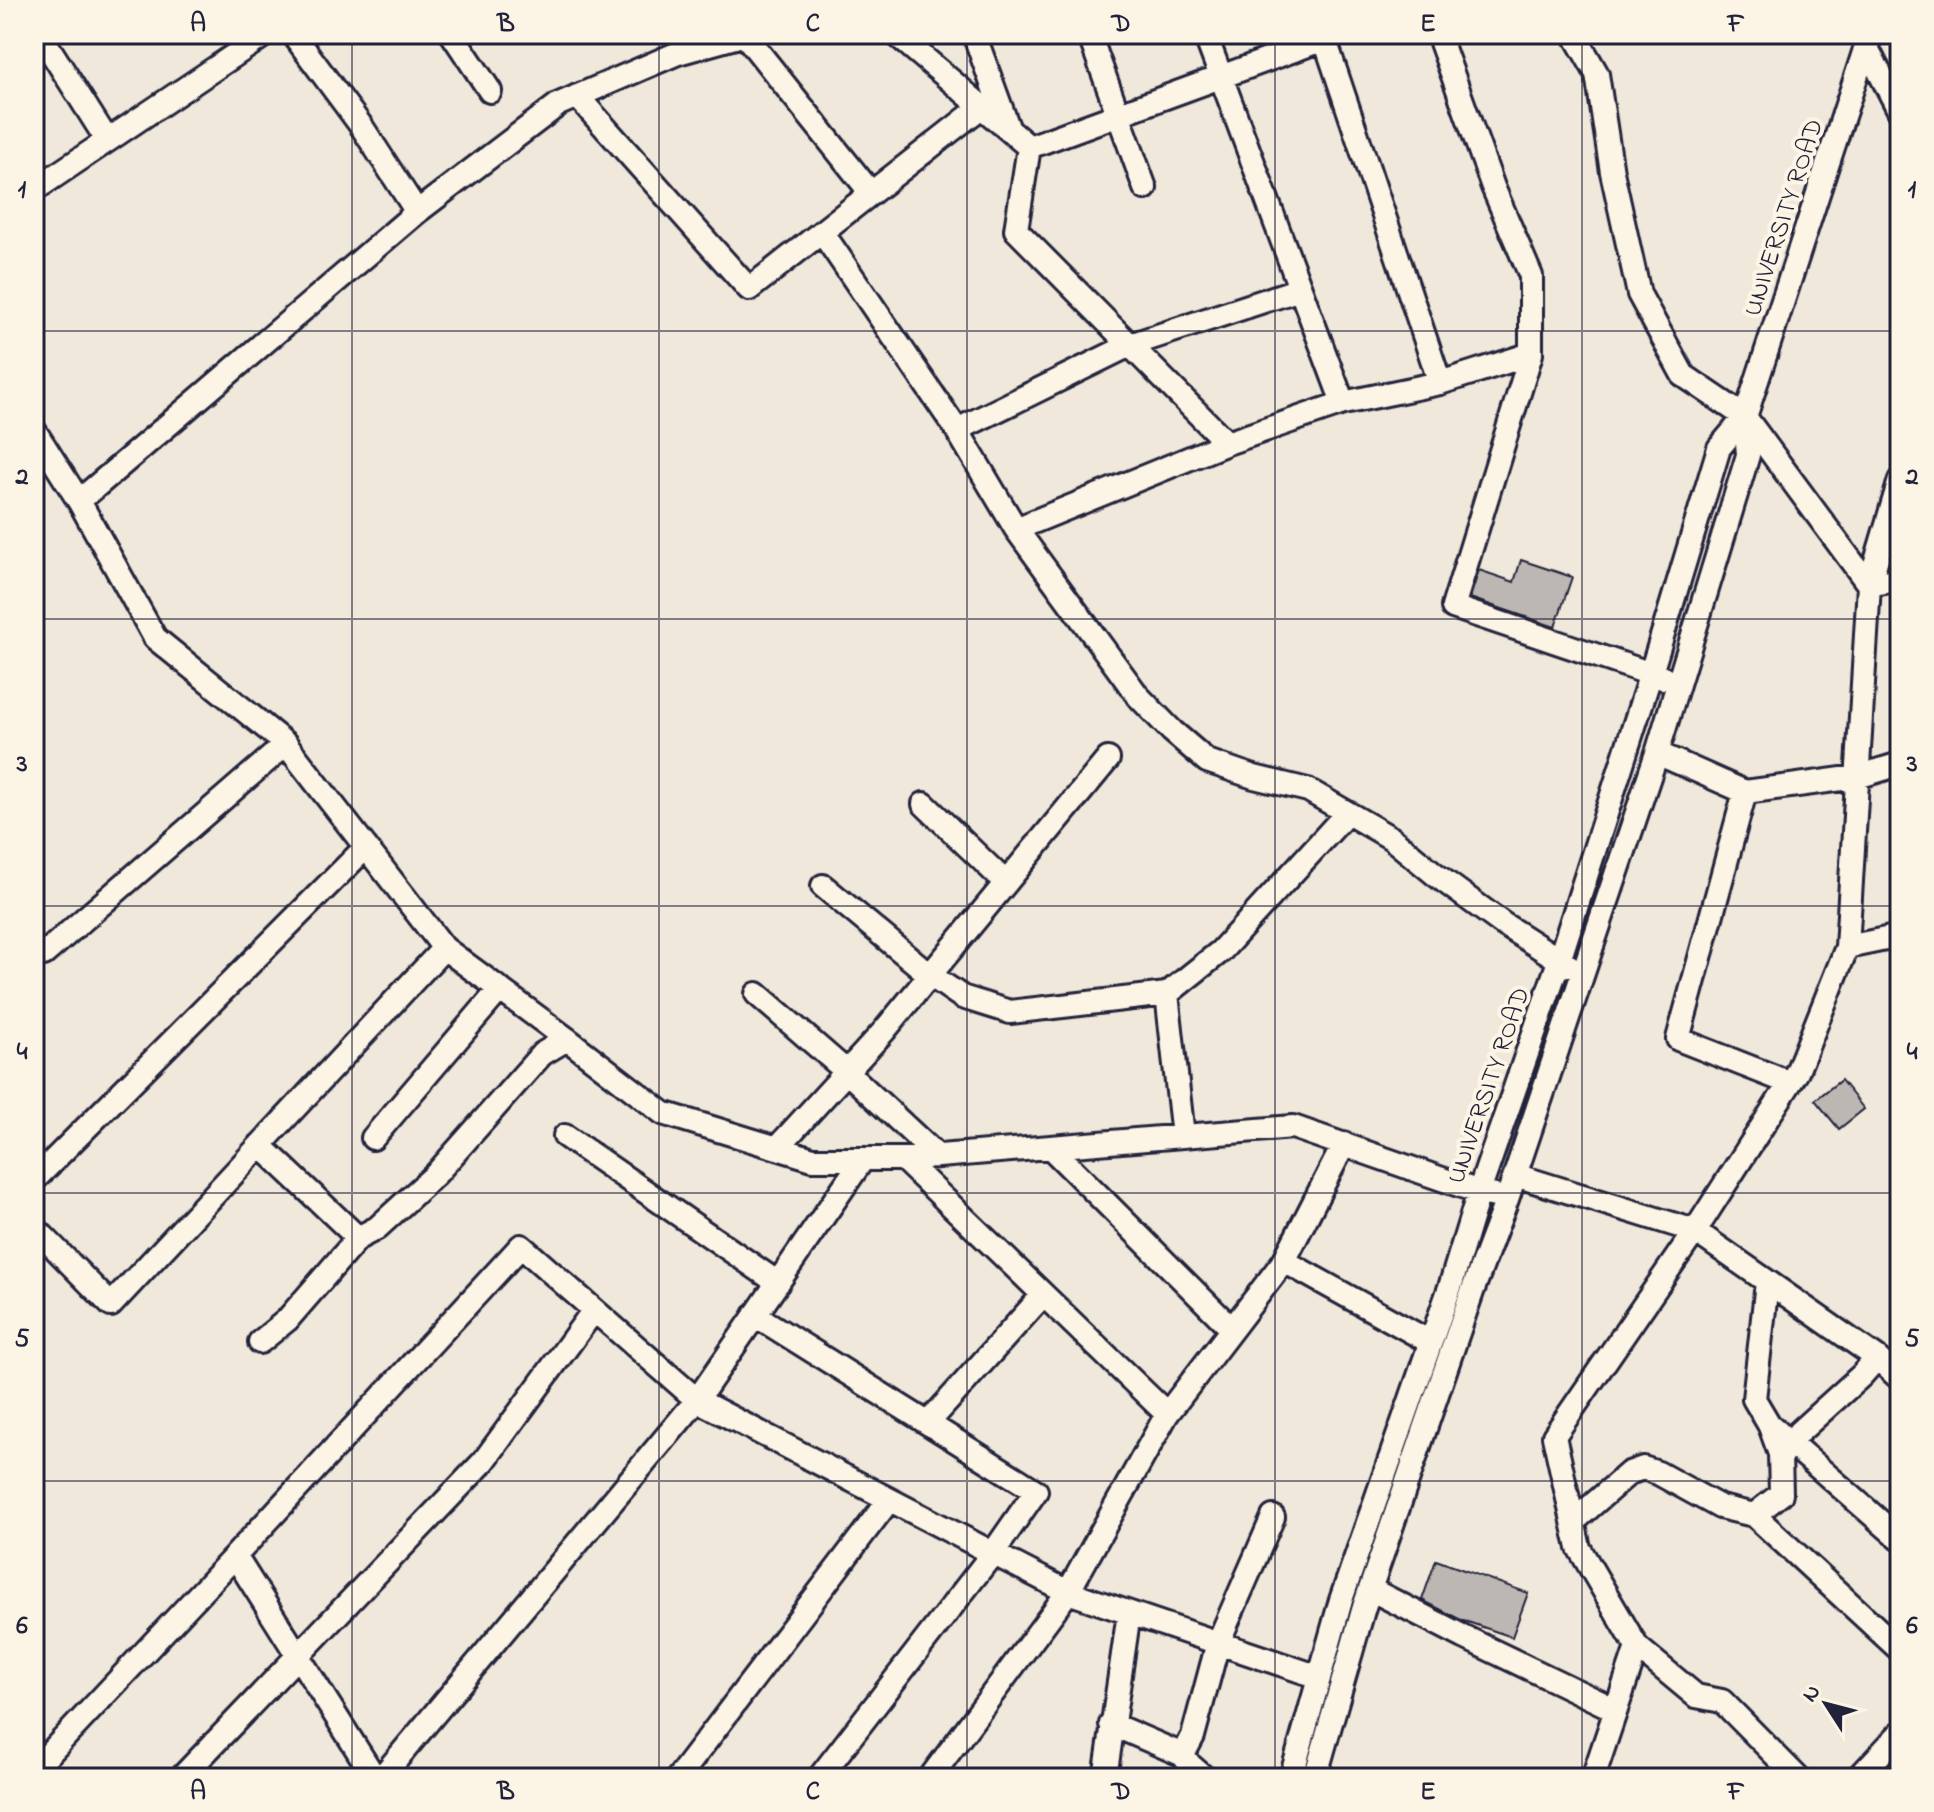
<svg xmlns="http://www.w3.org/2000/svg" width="1934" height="1812" font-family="'Indie Flower',sans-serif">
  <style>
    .building { fill: #bcb7b3; stroke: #22223b; stroke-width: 2 }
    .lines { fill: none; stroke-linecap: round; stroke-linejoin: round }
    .minor-casing { stroke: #22223b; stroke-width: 28 }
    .minor { stroke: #fcf5e5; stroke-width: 22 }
    .grid { fill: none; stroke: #22223b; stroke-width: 2; stroke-opacity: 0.55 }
    .labels { text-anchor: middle; stroke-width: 8; stroke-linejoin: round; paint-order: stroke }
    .street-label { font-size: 26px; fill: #22223b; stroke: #fcf5e5 }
    .neatline { fill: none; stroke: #22223b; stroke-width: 3 }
    .grid-label { font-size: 26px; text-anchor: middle; font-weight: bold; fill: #22223b }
  </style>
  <rect width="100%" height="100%" fill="#efe8db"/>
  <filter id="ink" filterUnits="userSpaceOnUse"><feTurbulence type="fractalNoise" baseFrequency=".0125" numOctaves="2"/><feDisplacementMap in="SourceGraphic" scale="16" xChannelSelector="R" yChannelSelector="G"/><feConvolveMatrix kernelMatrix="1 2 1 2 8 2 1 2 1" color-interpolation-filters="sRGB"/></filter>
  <g filter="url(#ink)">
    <path class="building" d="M1521 560 1572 577 1555 627 1470 598 1479 570 1514 582Z
      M1841 1080 1864 1109 1839 1129 1815 1100Z
      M1436 1560 1528 1593 1512 1637 1459 1619 1422 1600Z"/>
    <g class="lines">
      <defs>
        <path id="minor" d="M40 34 107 140
          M293 34 362 127 417 212
          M452 34 490 91
          M744 34 871 193
          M896 34 1029 147 1338 34
          M974 34 1009 130
          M1089 34 1145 188
          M1323 34 1440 383 1343 403
          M1438 34 1493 187 1531 276V354
          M1574 34 1597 74 1612 172 1639 294 1683 375 1745 417 1869 585 1847 947 1797 1072 1695 1231 1877 1358 1900 1379
          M1867 48 1900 112
          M577 96 749 289 981 107
          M1029 147 1016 230 1227 443 1343 403 1205 34
          M34 190 266 34
          M822 232 957 430 1016 529 1227 443
          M1440 383 1531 354 1453 607 1663 678
          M34 430 79 501 155 638 286 744 444 948 567 1039 663 1113 813 1159H903L1293 1127 1479 1192 1507 1199
          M957 430 1130 345 1300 289
          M1900 480 1869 585 1900 579
          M79 501 417 212 559 104 678 53 746 34
          M1016 529 1138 696 1172 731 1207 761 1254 777 1308 790 1391 838 1436 875 1503 924 1569 966
          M1657 753 1745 792 1857 777 1900 764
          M1745 792 1678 1039 1790 1083
          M924 804 1006 883
          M823 886 930 975 962 997 1010 1012 1167 994 1221 951 1347 813
          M1847 947 1900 936
          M44 954 286 744
          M757 994 847 1072 937 1156
          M1167 994 1183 1136
          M565 1136 778 1283
          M373 1138 500 989
          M260 1145 358 1238
          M777 1148 884 1031 1108 759
          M903 1159 1167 1414 1232 1329 1050 1147
          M1515 1175 1695 1231 1554 1436 1579 1548 1637 1647 1593 1778
          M34 1180 366 847
          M34 1227 111 1305 444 948
          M1284 1261 1430 1342
          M755 1315 1036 1491 993 1553 819 1778
          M1232 1329 1284 1261 1344 1144
          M260 1342 287 1320 358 1238 377 1228 436 1174 542 1054 567 1039
          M928 1423 1043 1295
          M1771 1426 1900 1539
          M1799 1432 1862 1375 1877 1358
          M1754 1515 1900 1650
          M1573 1522 1629 1473 1643 1468 1658 1473 1720 1507 1754 1515 1781 1494 1780 1454 1770 1426 1754 1399 1767 1282
          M1370 1589 1464 1637 1616 1710
          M1637 1647 1696 1696 1722 1701 1798 1778
          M1111 1724 1183 1755 1190 1765 1205 1778
          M1183 1755 1193 1736 1218 1643 1273 1517
          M34 1770 235 1556
          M181 1778 484 1461 594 1310
          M375 1778 235 1556 521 1246 697 1400 1068 1592 1319 1677
          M381 1778 697 1400 863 1159
          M678 1778 889 1500
          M930 1778 1068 1592 1167 1414
          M1105 1778 1129 1613
          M1291 1778 1341 1600 1451 1284 1479 1192 1559 961 1651 673 1719 448 1745 417
          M1315 1778 1364 1607 1472 1292 1507 1199 1657 753 1748 455 1745 417 1870 34
          M1858 1778 1900 1733"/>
      </defs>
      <use href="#minor" class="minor-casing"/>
      <use href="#minor" class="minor"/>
    </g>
  </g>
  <path class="grid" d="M352 34V1778M659 34V1778M967 34V1778M1275 34V1778M1582 34V1778M34 331H1900M34 619H1900M34 906H1900M34 1193H1900M34 1481H1900"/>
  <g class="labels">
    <g class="street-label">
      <text transform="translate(1782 217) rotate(-72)" y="9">UNIVERSITY ROAD</text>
      <text transform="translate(1487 1085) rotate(-71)" y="9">UNIVERSITY ROAD</text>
    </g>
  </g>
  <rect width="1934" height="1812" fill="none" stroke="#fcf5e5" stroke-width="88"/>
  <g transform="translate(1826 1704) rotate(306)" stroke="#fcf5e5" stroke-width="6" paint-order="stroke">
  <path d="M0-6L14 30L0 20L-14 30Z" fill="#22223b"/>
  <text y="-12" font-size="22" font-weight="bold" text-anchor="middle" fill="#22223b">N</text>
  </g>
  <rect x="44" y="44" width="1846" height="1724" class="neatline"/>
  <g class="grid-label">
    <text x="198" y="31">A</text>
    <text x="506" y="31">B</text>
    <text x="813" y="31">C</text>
    <text x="1121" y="31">D</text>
    <text x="1428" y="31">E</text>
    <text x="1736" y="31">F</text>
    <text x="22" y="197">1</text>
    <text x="1912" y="197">1</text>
    <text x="22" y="484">2</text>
    <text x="1912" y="484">2</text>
    <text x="22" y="771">3</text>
    <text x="1912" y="771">3</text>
    <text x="22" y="1059">4</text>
    <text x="1912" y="1059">4</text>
    <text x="22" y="1346">5</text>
    <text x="1912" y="1346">5</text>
    <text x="22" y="1633">6</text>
    <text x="1912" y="1633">6</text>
    <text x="198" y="1799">A</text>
    <text x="506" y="1799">B</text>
    <text x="813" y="1799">C</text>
    <text x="1121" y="1799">D</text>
    <text x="1428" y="1799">E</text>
    <text x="1736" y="1799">F</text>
  </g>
</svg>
